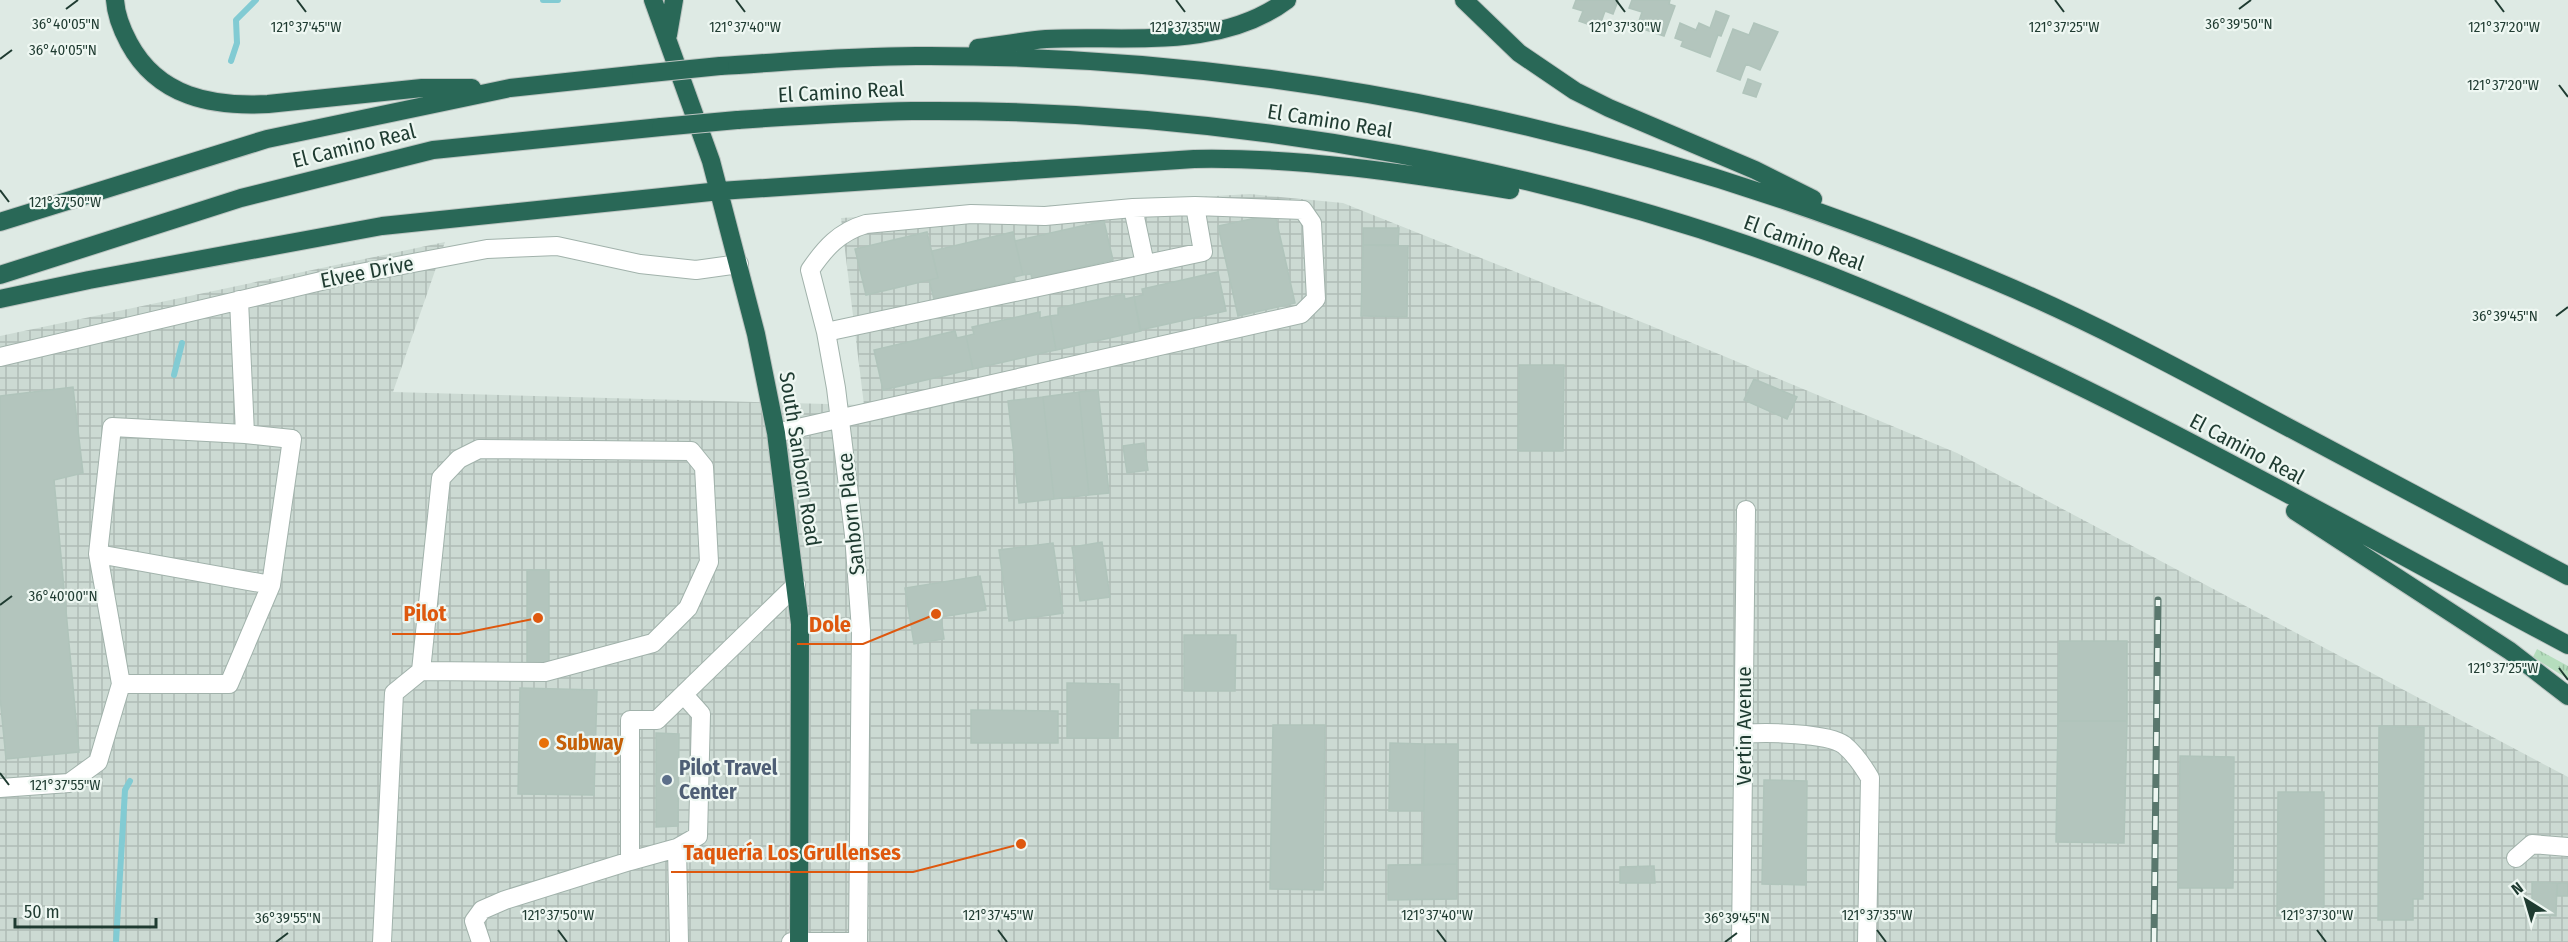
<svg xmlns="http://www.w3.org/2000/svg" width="2568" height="942" font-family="'Fira Sans Condensed',sans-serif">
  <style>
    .industrial { fill: url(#industrial-grid) }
    .grass { fill: url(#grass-tufts) }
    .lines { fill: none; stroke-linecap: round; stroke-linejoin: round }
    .stream { stroke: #82cbd3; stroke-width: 6 }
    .building { fill: #b3c5bd; stroke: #b0c4bb; stroke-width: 1.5 }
    .minor-casing { stroke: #a1b2ab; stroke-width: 20 }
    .highway-casing { stroke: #bcc4c1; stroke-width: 20 }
    .minor { stroke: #fff; stroke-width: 18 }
    .highway { stroke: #296857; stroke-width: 18 }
    .rail-casing { stroke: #59776d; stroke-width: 7 }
    .rail { stroke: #eef7f2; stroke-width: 4.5; stroke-dasharray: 14; stroke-linecap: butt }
    .highway-bridge-casing { stroke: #bcc4c1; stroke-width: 20; stroke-linecap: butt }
    .highway-bridge { stroke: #296857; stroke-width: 18 }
    .ticks { fill: none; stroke: #1f3b31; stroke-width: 2 }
    .food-dot { fill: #e8710a; stroke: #eef7f2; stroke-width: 2 }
    .service-dot { fill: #5c6f8a; stroke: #eef7f2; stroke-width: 2 }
    .labels { text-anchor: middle; stroke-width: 4.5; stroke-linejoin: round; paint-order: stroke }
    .street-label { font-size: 21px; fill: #1f3b31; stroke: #eef7f2 }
    .food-label { font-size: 21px; font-weight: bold; fill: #c56008; stroke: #eef7f2; text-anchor: start }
    .service-label { font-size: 21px; font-weight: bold; fill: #4e5e75; stroke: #eef7f2; text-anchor: start }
    .ticks-label { font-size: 15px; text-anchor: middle; fill: #1f3b31; stroke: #eef7f2; stroke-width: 4.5; stroke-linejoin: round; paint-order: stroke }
    .leader { fill: none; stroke: #de580e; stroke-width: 2 }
    .callout-dot { fill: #de580e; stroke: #eef7f2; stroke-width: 2 }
    .callout-label { font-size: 22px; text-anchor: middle; font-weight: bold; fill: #de580e; stroke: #eef7f2; stroke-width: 4.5; stroke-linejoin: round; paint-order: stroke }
  </style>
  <defs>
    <pattern id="industrial-grid" width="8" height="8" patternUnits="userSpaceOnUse" patternTransform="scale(1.5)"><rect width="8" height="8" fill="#ccdad3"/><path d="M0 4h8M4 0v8" fill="none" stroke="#afbcb6"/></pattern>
    <pattern id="grass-tufts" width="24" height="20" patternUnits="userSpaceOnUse" patternTransform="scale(1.5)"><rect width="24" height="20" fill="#b5ddbd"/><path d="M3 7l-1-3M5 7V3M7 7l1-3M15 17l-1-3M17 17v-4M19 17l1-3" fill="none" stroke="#9bbfa3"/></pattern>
  </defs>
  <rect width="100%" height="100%" fill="#deeae4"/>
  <path class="industrial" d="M1250 194 1343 203 1649 325 1957 453 2568 777V942H0V336L445 242 393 392 864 405 841 218Z"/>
  <path class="grass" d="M2537 649 2568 666V679L2533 657Z"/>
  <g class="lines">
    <path class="stream" d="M543 0H558
      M231 61 237 43 236 20 256 0
      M174 375 182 343
      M116 942 125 790 130 781"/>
  </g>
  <path class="building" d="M1576 0H1615L1618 1 1613 14 1605 11 1599 28 1579 21 1583 11 1573 8Z
    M1632 0H1670L1669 4 1675 6 1664 36 1637 27 1642 12 1629 8Z
    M1716 11 1729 16 1721 36 1718 35 1710 57 1681 46 1683 41 1675 38 1680 23 1696 30 1699 23 1710 28Z
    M1754 23 1778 32 1760 70 1746 64 1740 80 1717 71 1733 29 1749 35Z
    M1748 79 1761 84 1756 97 1743 93Z
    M1275 214 1295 303 1238 316 1218 226Z
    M1104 221 1113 260 1032 279 1031 274 1023 275 1015 241Z
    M1363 228H1399L1398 245H1363Z
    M927 232 938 278 866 295 855 249Z
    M1013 232 1023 275 1014 277 1015 281 934 299 929 280 938 278 932 251Z
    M1363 245 1408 246 1407 317 1361 316Z
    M1218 272 1226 311 1140 330 1134 297 1143 295 1142 289Z
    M1124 294 1125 299 1134 297 1141 331 1056 350 1050 316 1058 315V308Z
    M1040 312V318L1050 316 1056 350 973 369 966 336 974 334 972 327Z
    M955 331 957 338 966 336 973 369 883 390 874 350Z
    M1519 365H1564L1563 451H1518Z
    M1754 379 1797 397 1787 419 1744 400Z
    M73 387 83 473 54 480 79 752 6 759 0 697V396Z
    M1098 390 1109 493 1089 495 1079 392Z
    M1079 392 1089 495 1054 499 1043 397Z
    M1043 397 1054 499 1019 503 1008 401Z
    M1144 443 1148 470 1127 473 1123 446Z
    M1102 542 1110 597 1080 601 1072 547Z
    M1053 543 1063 613 1009 621 999 550Z
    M527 570H549V665H527Z
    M980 576 986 610 941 617 944 639 914 644 905 588Z
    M1184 635H1236L1235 691H1184Z
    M2059 641H2127V721H2058Z
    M1067 683 1119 684 1118 738H1067Z
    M520 688 597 690 594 795 518 794Z
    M971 710 1058 711V743H971Z
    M2058 721H2127L2124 843 2056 842Z
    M1273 725H1325L1323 890 1270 889Z
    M2379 726 2424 727 2423 899H2413V920H2378Z
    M656 733 679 734 678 826 656 827Z
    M1390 743 1425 744 1424 811H1389Z
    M1425 744H1458L1457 864 1423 865Z
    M2180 756 2234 757 2233 888H2178Z
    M1764 780 1807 781 1806 885 1762 884Z
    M2278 792H2324V916H2277Z
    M1457 864V899L1388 900V865Z
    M1654 866 1655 883H1620V867Z
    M2532 882 2557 883 2556 916 2532 915Z
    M2557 883H2568V896H2557Z"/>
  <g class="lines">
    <defs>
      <path id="minor" d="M1133 208 1145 264
        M239 300 245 434 112 427 98 554 121 684H229L271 585 292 439 245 434
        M826 332 1203 252 1195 206 1133 208 1045 216 971 214 866 224C839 232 825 248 810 270L826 332 836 388 854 535 861 630 858 942
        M0 357 334 278 487 249 557 246 640 264 696 270 739 264
        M776 433 1301 314 1316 299 1312 223 1303 210 1195 206
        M98 554 271 585
        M1744 734C1765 732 1828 733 1844 745 1855 754 1863 766 1870 778L1867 942
        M0 788 69 783 98 762 121 684
        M2516 858 2532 844 2568 847
        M630 861 677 848
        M382 942 394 693 421 671 545 672 653 643 688 608 709 562 704 467 691 451 479 449 459 459 441 478 421 671
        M481 942 474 921 482 910 505 900 630 861V720H657L796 585
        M679 942 677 848 698 836 701 714 684 695
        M791 942H858
        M1741 942 1746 510"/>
      <path id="highway" d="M115 0C116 16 122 30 129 43 158 97 212 107 268 104L422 88H472
        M653 0 711 161 756 334 776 433 800 624 799 942
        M1464 0 1519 53 1575 91 1609 108 1755 170 1813 199
        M668 35 674 0
        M978 48C1001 45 1024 41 1046 39 1125 35 1219 51 1287 0
        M720 66C786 62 851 56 916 56 1287 54 1653 135 1993 280 2086 319 2176 367 2265 415 2366 469 2467 522 2568 576
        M737 120C796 116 854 112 912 111 1227 108 1573 169 1864 289 2107 388 2337 522 2568 645
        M0 222 267 139 510 88 641 74
        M0 275 241 198 433 150 661 127
        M0 299 89 280 382 226 720 191 1194 159C1300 157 1405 173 1510 190
        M2295 511 2510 651 2568 696"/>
    </defs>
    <use href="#minor" class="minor-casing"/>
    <use href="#highway" class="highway-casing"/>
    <use href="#minor" class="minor"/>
    <use href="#highway" class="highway"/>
    <defs>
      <path id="rail" d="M2154 942 2158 600"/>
    </defs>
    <use href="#rail" class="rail-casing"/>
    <use href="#rail" class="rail"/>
    <defs>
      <path id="highway-bridge" d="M641 74 720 66
        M661 127 737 120"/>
    </defs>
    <use href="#highway-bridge" class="highway-bridge-casing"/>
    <use href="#highway-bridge" class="highway-bridge"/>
  </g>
  <path class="ticks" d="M297 0 306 12M736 0 745 12M1176 0 1185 12M1616 0 1625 12M2055 0 2064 12M2495 0 2504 12M66 9 78 0M2239 9 2251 0M0 59 12 50M2559 85 2568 97M0 190 9 202M2556 316 2568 307M0 605 12 596M2559 668 2568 680M0 773 9 785M558 930 567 942M998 930 1007 942M1437 930 1446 942M1877 930 1886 942M2317 930 2326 942M276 942 288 933M1725 942 1737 933"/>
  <circle class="food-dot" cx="544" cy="743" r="6"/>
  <circle class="service-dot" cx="667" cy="780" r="6"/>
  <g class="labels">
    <g class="street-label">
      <text transform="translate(841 92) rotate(-3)" y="7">El Camino Real</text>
      <text transform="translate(1330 121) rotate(9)" y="7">El Camino Real</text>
      <text transform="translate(354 146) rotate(-14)" y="7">El Camino Real</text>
      <text transform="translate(1804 243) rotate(20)" y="7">El Camino Real</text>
      <text transform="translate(367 272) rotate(-11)" y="7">Elvee Drive</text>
      <text transform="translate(2247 449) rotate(28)" y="7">El Camino Real</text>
      <text transform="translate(800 459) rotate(81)" y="7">South Sanborn Road</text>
      <text transform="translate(851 514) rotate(-96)" y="7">Sanborn Place</text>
      <text transform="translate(1744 726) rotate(-90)" y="7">Vertin Avenue</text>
    </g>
    <g class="food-label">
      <text x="556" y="750">Subway</text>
    </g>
    <g class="service-label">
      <text x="679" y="775">Pilot Travel<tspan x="679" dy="24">Center</tspan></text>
    </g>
  </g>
  <g class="ticks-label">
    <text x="66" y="29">36°40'05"N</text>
    <text x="2239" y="29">36°39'50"N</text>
    <text x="306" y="32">121°37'45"W</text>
    <text x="745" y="32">121°37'40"W</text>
    <text x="1185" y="32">121°37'35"W</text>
    <text x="1625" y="32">121°37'30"W</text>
    <text x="2064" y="32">121°37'25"W</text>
    <text x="2504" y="32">121°37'20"W</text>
    <text x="63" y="55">36°40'05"N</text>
    <text x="2503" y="90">121°37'20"W</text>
    <text x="65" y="207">121°37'50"W</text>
    <text x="2505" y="321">36°39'45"N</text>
    <text x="63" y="601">36°40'00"N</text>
    <text x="2503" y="673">121°37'25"W</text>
    <text x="65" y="790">121°37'55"W</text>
    <text x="558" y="920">121°37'50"W</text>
    <text x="998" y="920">121°37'45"W</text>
    <text x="1437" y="920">121°37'40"W</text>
    <text x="1877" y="920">121°37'35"W</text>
    <text x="2317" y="920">121°37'30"W</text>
    <text x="288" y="923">36°39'55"N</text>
    <text x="1737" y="923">36°39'45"N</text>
  </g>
  <path class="leader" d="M538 618L459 634H392M936 614L863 644H797M1021 844L913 872H671"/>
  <g class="callout-dot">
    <circle cx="538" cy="618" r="6"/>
    <circle cx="936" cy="614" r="6"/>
    <circle cx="1021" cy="844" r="6"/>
  </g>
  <g class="callout-label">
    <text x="425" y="621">Pilot</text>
    <text x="830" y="632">Dole</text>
    <text x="792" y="860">Taquería Los Grullenses</text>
  </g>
  <g transform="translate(2526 900) rotate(323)" stroke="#eef7f2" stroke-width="4.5" paint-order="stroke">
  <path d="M0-4.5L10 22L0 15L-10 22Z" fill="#1f3b31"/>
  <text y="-9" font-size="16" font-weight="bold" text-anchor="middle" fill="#1f3b31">N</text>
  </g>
  <path d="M15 918v9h141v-9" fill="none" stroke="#1f3b31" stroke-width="3"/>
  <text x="24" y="918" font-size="18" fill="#1f3b31" stroke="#eef7f2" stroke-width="4.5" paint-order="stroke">50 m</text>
</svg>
